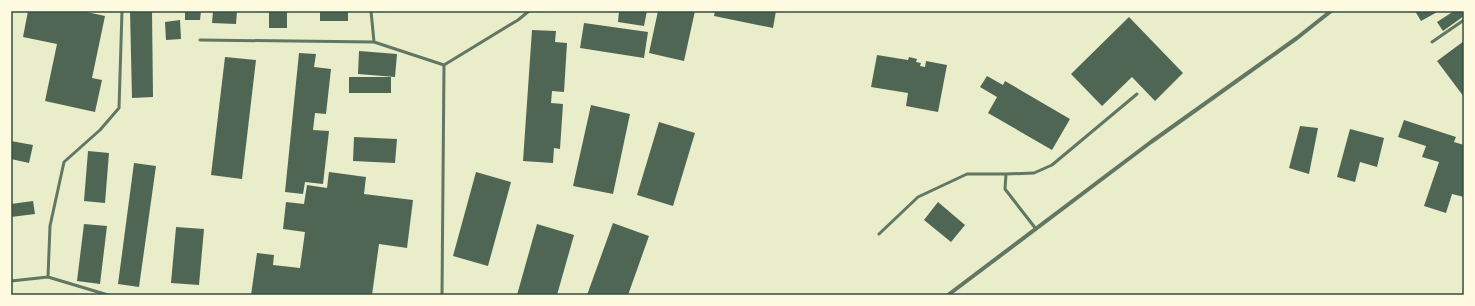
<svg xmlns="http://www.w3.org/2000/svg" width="1475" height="306" font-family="'PT Sans',sans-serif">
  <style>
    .building { fill: #4f6655 }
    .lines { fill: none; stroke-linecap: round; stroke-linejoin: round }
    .service { stroke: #617663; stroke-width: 3 }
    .minor { stroke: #617663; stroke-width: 4 }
    .neatline { fill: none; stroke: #344e41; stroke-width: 1.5 }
  </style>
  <rect width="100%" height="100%" fill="#e9edc9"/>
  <path class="building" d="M28 11H82L105 16 92 78 102 80 95 112 45 101 57 44 23 37Z
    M130 11H152L153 97 132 98Z
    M185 11H201L200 20H185Z
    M213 11H237L236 24 212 23Z
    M269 11H287V28H269Z
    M320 11H348V21H320Z
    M619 11H647L644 26 618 22Z
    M658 11H695L684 61 649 53Z
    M715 11H776L773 28 714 16Z
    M1415 11H1439L1421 21Z
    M1454 11H1462L1464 16 1443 31 1437 22Z
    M1129 17 1183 73 1155 101 1132 77 1102 106 1071 74Z
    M180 20 181 39 166 40 165 22Z
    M584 23 648 32 644 58 580 48Z
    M532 30 556 31 555 42 567 43 564 92 552 91 551 103 563 104 560 149 554 148 553 163 523 161Z
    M1464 41V97L1437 61Z
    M359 51 397 54 395 77 358 74Z
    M299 53 316 54 314 67 331 69 326 114 315 113 313 130 329 131 323 184 305 182 303 194 285 192Z
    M877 55 908 60 909 57 917 59 916 62 921 63 920 66 925 67 926 61 947 65 938 112 906 106 908 93 871 87Z
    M225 57 256 60 242 179 211 175Z
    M987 76 1003 85 1005 81 1070 119 1052 150 988 113 997 97 980 87Z
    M349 77H391V93H349Z
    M591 105 630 114 613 194 573 186Z
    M1404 120 1456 137 1454 142 1464 145V197L1452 194 1446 213 1424 206 1439 162 1422 157 1426 146 1398 137Z
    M659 122 695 133 673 206 637 195Z
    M1300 126 1318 128 1309 174 1289 168Z
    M1350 129 1384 138 1377 167 1360 162 1355 182 1337 177Z
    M354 137 397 139 395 163 353 161Z
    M11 141 33 145 29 163 11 159Z
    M88 151 109 153 105 203 84 201Z
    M134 163 156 166 139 287 118 284Z
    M329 172 366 177 364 194 413 200 407 248 379 244 372 295H251L257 253 274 255 273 265 300 268 305 232 283 229 286 202 304 204 307 185 327 188Z
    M476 172 511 182 488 266 453 256Z
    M33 201 35 214 11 217V204Z
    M938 202 965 225 951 242 924 220Z
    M613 223 649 236 628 295H587Z
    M84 224 107 226 100 284 77 281Z
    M537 224 574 235 557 295H517Z
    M176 227 204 229 199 285 171 283Z"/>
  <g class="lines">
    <path class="service" d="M371 11 374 42 444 65
      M200 40 374 42
      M1432 42 1464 20
      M1036 229 1005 189 1006 174 1034 173 1052 165 1137 94
      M879 234 918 197 967 174H1006
      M48 277 50 226 64 162 100 130 119 108 122 11
      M11 281 48 277 108 295
      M442 295 444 65 518 20 529 11"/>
    <path class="minor" d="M948 295 1151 142 1297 38 1331 11"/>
  </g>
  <rect width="1475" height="306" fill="none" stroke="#fefae0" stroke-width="24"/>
  <rect x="12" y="12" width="1451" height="282" class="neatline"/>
</svg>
